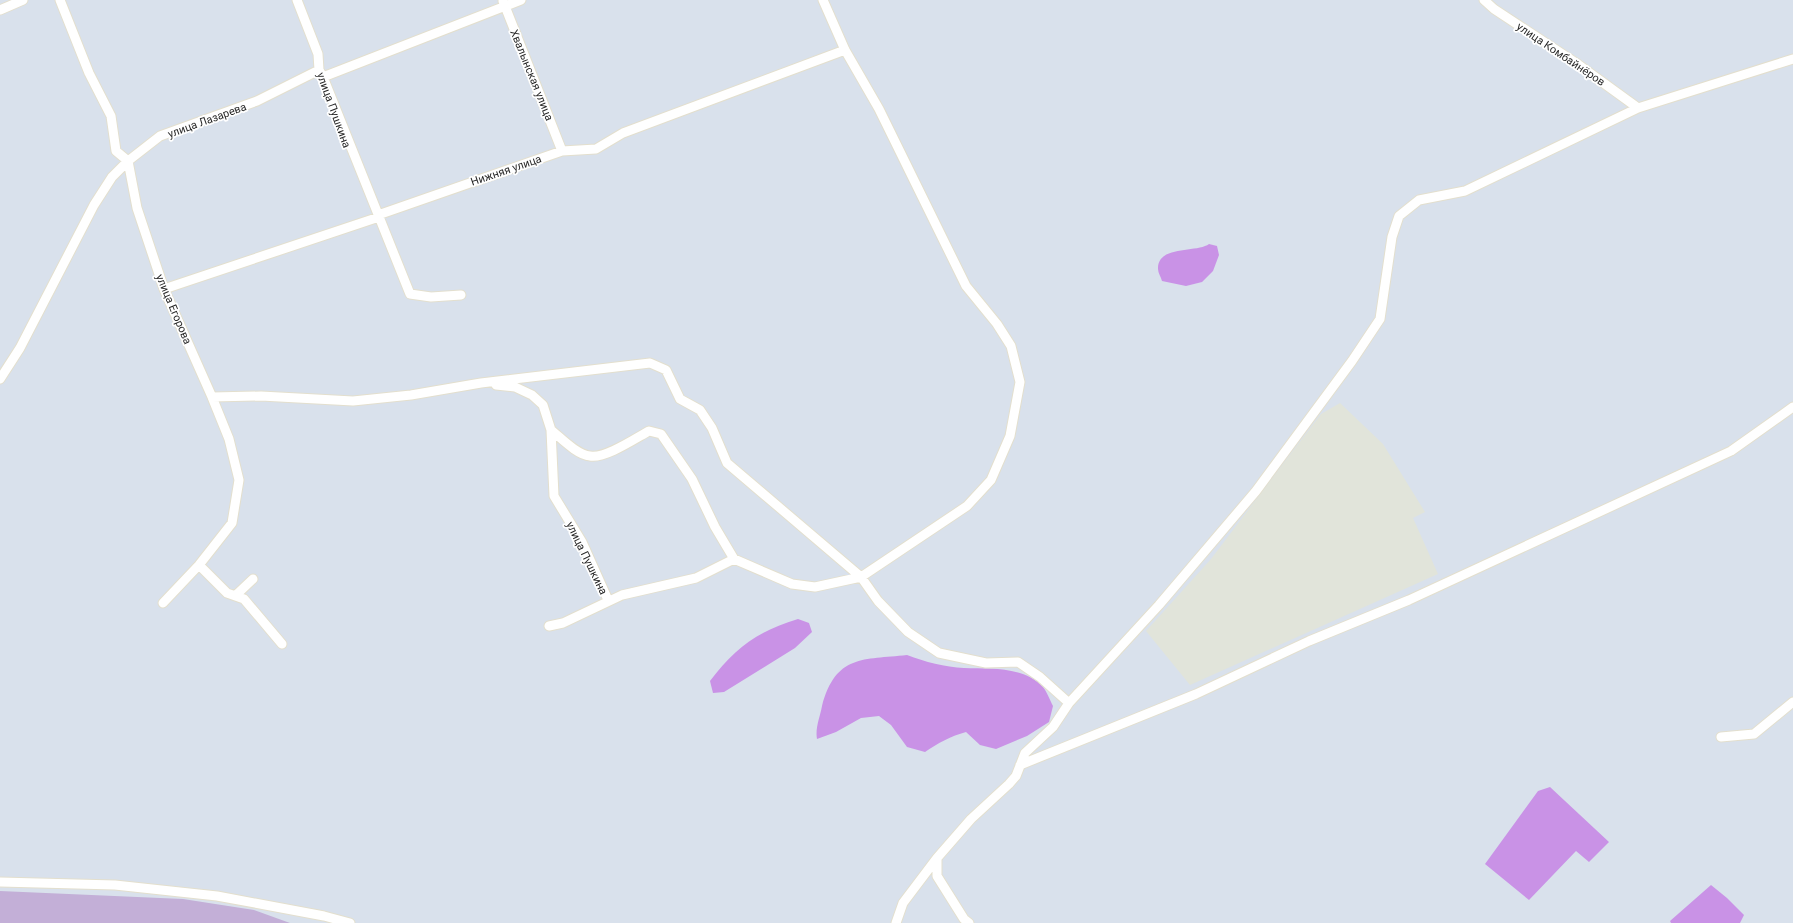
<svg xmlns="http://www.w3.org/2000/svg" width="1793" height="923" font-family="Roboto,sans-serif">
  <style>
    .industrial { fill: #e1e4da }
    .green { fill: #c992e6 }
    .cemetery { fill: #c3afd7 }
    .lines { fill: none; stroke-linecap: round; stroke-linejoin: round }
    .minor-casing { stroke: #e3dfce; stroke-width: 11 }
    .minor { stroke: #fff; stroke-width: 9 }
    .labels { text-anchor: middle; stroke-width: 3.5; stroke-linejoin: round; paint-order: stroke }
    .street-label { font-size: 11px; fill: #282828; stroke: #fff }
  </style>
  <rect width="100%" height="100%" fill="#d9e1ec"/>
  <path class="industrial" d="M1340 403 1383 444 1425 512 1413 518 1438 574 1190 685 1146 631 1211 559 1321 414Z"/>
  <path class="green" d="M1209 244 1217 246 1219 255 1213 271 1202 282 1186 286 1162 281C1161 277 1158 273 1158 269 1157 245 1197 253 1209 244Z
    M798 619 809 623 812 632 795 648 724 692 713 693 710 681C735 648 758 631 798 619Z
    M907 655C925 662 945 667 964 668 990 669 1024 666 1043 687 1047 692 1050 700 1053 706L1049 722 1027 736 996 749 980 745 966 732C951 736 938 743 925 752L907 747 891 725 879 716 861 718 836 732 817 739C815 728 820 717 822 706 836 654 863 660 907 655Z
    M1550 787 1609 842 1589 862 1576 851 1529 900 1485 864 1538 791Z
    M1711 885 1727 898 1744 915 1740 923H1671L1670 921Z"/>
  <path class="cemetery" d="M0 891 183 899 254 910 290 923H0Z"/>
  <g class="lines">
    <defs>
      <path id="minor" d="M60 0 89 73 111 116 116 151 128 161 137 208 164 289 212 397 229 439 239 480 232 523 199 565 163 603
        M297 0 318 54 319 70 321 75
        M1484 0 1494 9 1576 63 1638 108
        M503 1 562 151
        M0 10 23 0
        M323 77 410 294 431 297 461 295
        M164 289 376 218 378 215 562 151 596 149 623 133 845 50
        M0 379 20 348 94 205 112 177 128 161 160 136 257 101 319 70 323 77 521 0
        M496 385 515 387 532 395 543 405 551 430 554 496 582 542 608 600
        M212 397 261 396 353 401 411 395 481 383 650 363 666 370 680 399 700 410 712 428 727 463 861 577 878 601 908 632 939 653 986 663 1018 662 1040 677 1069 703
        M551 430C561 438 577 455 590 456 605 459 636 438 649 431L661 434 692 479 715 527 734 559
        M199 565 227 593 244 599 282 644
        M235 596 253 579
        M549 626 563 623 622 595 696 578 734 559 792 584 815 587 861 577 967 506 991 480 1010 436 1020 382 1011 346 997 324 966 286 879 109 845 50 823 0
        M1721 737 1754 734 1793 702
        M1020 765 1196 694 1309 641 1409 600 1731 451 1793 407
        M937 858V876L964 919 969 923
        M0 882 115 885 217 896 324 916 350 923
        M896 923 903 903 937 858 971 819 1009 784 1016 776 1025 753 1053 727 1069 703 1159 605 1256 491 1352 361 1380 319 1392 237 1399 216 1419 200 1465 191 1638 108 1793 59"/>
    </defs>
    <use href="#minor" class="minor-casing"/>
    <use href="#minor" class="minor"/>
  </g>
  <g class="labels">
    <g class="street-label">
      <text transform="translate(1561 54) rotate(34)" y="4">улица Комбайнёров</text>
      <text transform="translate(532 75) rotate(68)" y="4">Хвалынская улица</text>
      <text transform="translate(334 110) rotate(70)" y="4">улица Пушкина</text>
      <text transform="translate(207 120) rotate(-20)" y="4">улица Лазарева</text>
      <text transform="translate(506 170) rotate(-19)" y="4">Нижняя улица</text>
      <text transform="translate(174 309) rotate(67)" y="4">улица Егорова</text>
      <text transform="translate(587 558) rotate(64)" y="4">улица Пушкина</text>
    </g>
  </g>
</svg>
